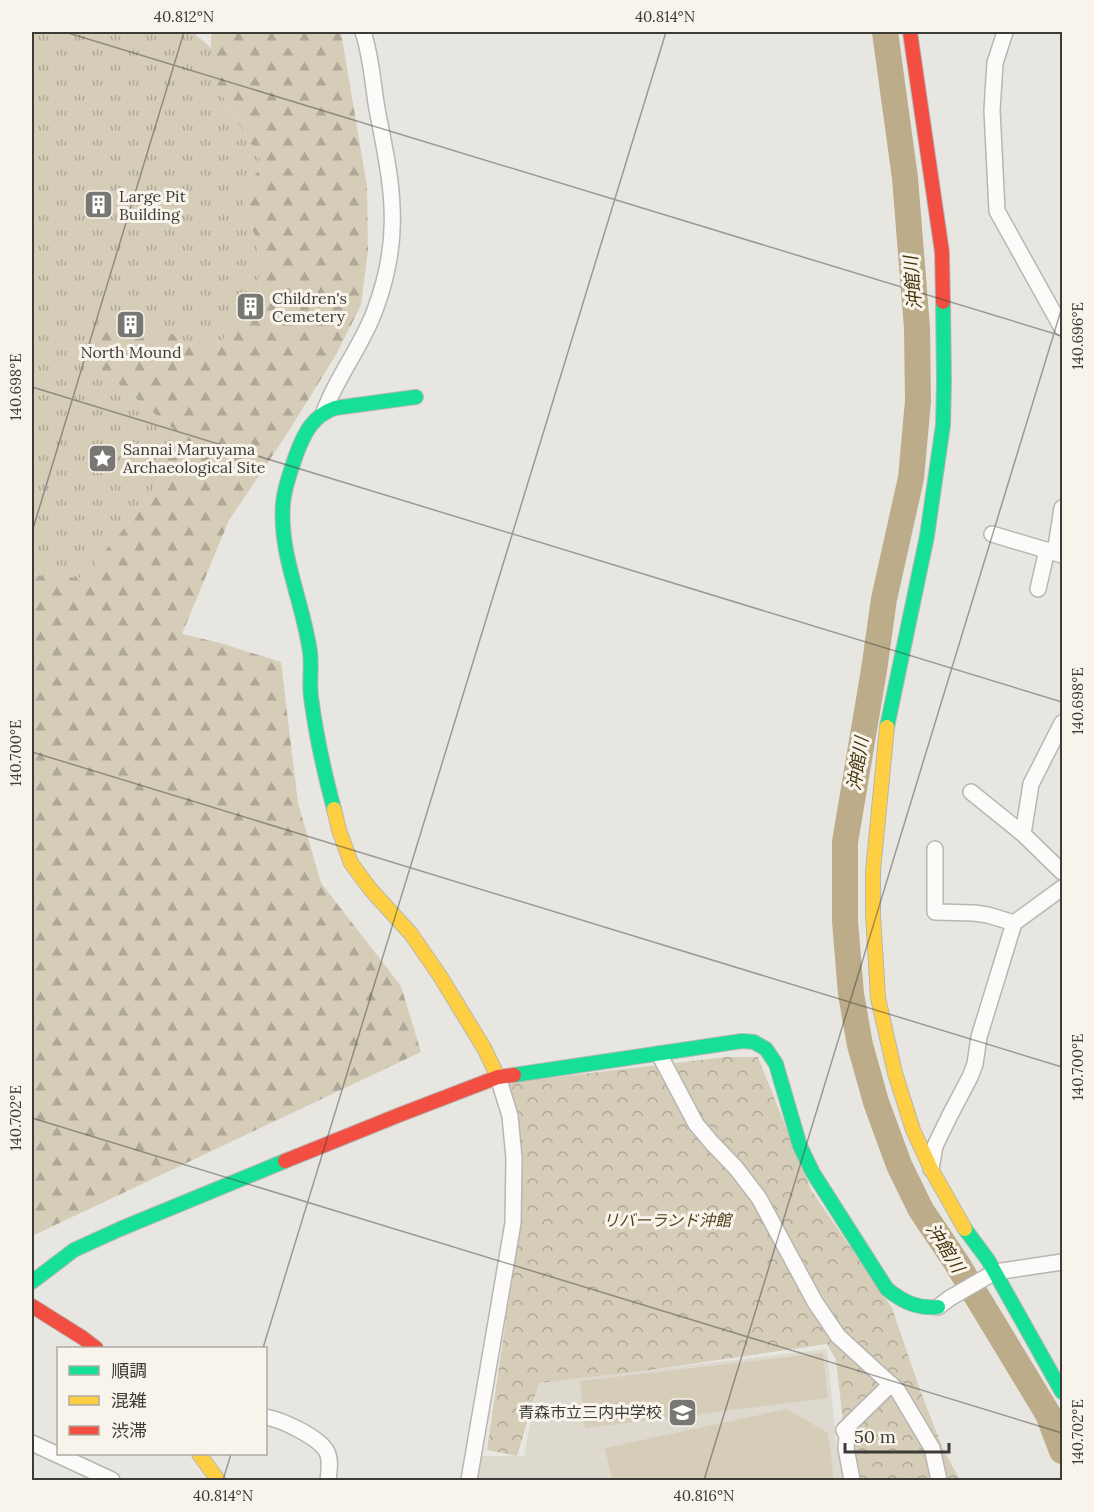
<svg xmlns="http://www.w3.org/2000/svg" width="1094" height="1512" font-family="Lora,'Noto Sans JP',serif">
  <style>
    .built { fill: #ddd9ce }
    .grass { fill: url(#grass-tufts) }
    .forest { fill: url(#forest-firs) }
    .park { fill: url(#park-crowns) }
    .garden { fill: #d6cdb9 }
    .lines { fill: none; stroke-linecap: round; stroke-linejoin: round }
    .river { stroke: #bcac89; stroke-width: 26 }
    .street-casing { stroke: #b8b6b2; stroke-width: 18 }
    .fast-casing { stroke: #b8b6b2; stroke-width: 16 }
    .slow-casing { stroke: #b8b6b2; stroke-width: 16 }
    .jam-casing { stroke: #b8b6b2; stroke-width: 16 }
    .street { stroke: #fcfbfa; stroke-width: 15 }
    .fast { stroke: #16e098; stroke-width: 14 }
    .slow { stroke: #ffcf43; stroke-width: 14 }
    .jam { stroke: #f24e42; stroke-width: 14 }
    .ticks { fill: none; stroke: #3c3b37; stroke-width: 1.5; stroke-opacity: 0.45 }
    .labels { text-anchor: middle; stroke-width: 6; stroke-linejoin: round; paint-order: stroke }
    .poi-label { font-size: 16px; fill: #3c3b37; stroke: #f9f4eb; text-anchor: start }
    .park-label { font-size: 16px; font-style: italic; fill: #4f3e17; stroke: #f9f4eb }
    .water-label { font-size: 18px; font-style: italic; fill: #46360e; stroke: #f9f4eb }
    .neatline { fill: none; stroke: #3c3b37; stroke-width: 2 }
    .ticks-label { font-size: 15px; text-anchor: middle; fill: #3c3b37 }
  </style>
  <defs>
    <pattern id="grass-tufts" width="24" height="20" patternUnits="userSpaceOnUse" patternTransform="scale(1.5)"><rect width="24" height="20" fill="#d6cdb9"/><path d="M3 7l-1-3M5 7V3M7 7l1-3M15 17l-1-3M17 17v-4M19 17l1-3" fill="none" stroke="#afa897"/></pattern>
    <pattern id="forest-firs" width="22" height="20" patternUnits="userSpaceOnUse" patternTransform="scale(1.5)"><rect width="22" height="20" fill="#d6cdb9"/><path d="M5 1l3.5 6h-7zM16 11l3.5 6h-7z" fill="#afa897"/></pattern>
    <pattern id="park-crowns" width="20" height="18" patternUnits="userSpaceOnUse" patternTransform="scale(1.5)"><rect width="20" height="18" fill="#d6cdb9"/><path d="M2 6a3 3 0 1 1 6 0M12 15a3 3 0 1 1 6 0" fill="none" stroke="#afa897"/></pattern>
  </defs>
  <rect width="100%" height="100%" fill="#e8e6e1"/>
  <path class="built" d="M827 1349 836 1442 845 1480H477L481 1456H524L538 1383Z"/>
  <path class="grass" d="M32 32H193L212 49V78L263 164 250 182 248 219 257 241 260 269 259 289 235 320 223 341 187 346 169 331H153L111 315 100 369 176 431 151 497 82 579 32 575Z"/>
  <path class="forest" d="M213 32H341L367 187 368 250 361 305 337 353 285 437 229 520 182 634 220 643 281 662 298 803 321 883 401 986 421 1052 32 1236V575L82 578 151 497 176 431 100 369 92 329 111 315 153 331H169L187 346 222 341 235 320 259 289 260 269 257 241 248 219 243 198 250 182 263 164 212 78 211 36Z"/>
  <path class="park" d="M726 1057H758L811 1190 892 1308 920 1390 943 1449 960 1480H857L846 1448 836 1360 827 1344 650 1370 539 1383 517 1456 487 1450 522 1209 520 1126 506 1083Z"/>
  <path class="garden" d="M823 1353 828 1398 585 1428 580 1381Z
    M787 1409 828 1433 834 1480H612L605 1448Z"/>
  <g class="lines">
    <path class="river" d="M885 32 905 178 917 328 918 401 911 478 884 599 874 670 845 842V921L851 994 860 1045 876 1102 899 1165 921 1210 956 1262 1048 1414 1062 1451"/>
    <defs>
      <path id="street" d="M1005 32 995 63 992 110 997 211 1062 328
        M324 412C337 376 362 346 375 310 387 278 394 242 392 207 391 172 382 138 376 103 373 82 370 51 363 32
        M992 534 1062 555
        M1055 553 1062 508
        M1038 589 1047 550
        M971 792 1023 834 1062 872
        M1023 834 1031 784 1062 723
        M935 849V912L974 913 988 915 1014 923 1062 888
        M659 1054 696 1124 712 1143 736 1168 759 1198 815 1302 838 1336 898 1391 932 1448 939 1480
        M931 1169 935 1146 949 1117 970 1077 975 1064 979 1037 1014 923
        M938 1307 950 1298 995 1272 1062 1262
        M266 1417C282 1420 319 1437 327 1452 331 1461 329 1471 328 1480
        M32 1443 112 1480
        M469 1480 513 1223 514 1158 510 1116 498 1077
        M852 1480 846 1448 847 1436 844 1430 891 1384"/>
      <path id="fast" d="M887 727 927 536 943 425 944 382 943 302
        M334 809C324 772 316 735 311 697 309 682 312 667 310 652 303 601 279 555 283 504 284 487 291 471 296 455 304 434 312 416 335 408L416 397
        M514 1075 742 1041 754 1042 766 1049 776 1064 800 1146 813 1173 887 1289C903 1302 918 1309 938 1307
        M965 1229 988 1260 1062 1392
        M32 1282 74 1250 120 1229 285 1161"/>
      <path id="slow" d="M887 727 873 871V914L878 998 895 1073 913 1130 931 1169 965 1229
        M334 809 339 830 351 863 371 890 411 934 440 976 484 1048 498 1077
        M199 1454 218 1480"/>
      <path id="jam" d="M910 32 942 252 943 302
        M285 1161 399 1115 498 1077 514 1075
        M32 1306 83 1338 96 1348"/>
    </defs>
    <use href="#street" class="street-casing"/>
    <use href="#fast" class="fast-casing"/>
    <use href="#slow" class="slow-casing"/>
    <use href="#jam" class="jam-casing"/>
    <use href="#street" class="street"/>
    <use href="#fast" class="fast"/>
    <use href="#slow" class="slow"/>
    <use href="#jam" class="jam"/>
  </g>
  <path class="ticks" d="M65 32 1062 336M32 387 1062 702M32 532 184 32M32 752 1062 1067M32 1118 1062 1433M263 1348 666 32M223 1480 231 1454M704 1480 1062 307"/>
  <defs>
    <symbol id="building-square" viewBox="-11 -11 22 22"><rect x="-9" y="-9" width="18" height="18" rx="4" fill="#787772" stroke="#f9f4eb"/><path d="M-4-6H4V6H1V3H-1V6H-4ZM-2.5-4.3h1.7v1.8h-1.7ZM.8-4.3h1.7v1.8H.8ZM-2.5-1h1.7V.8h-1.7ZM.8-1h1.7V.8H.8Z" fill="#fff"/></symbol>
    <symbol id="sight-square" viewBox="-11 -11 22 22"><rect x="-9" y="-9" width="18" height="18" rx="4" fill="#787772" stroke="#f9f4eb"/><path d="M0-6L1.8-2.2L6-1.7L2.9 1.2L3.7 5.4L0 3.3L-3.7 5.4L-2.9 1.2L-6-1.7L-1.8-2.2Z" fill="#fff"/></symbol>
    <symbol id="school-square" viewBox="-11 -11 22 22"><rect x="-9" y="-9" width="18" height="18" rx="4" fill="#787772" stroke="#f9f4eb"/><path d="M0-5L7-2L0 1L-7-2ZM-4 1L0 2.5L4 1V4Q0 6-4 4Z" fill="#fff"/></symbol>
  </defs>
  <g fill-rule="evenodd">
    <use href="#building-square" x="82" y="188" width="33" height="33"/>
    <use href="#building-square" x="234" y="290" width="33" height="33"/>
    <use href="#building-square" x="114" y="308" width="33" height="33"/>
    <use href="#sight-square" x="86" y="442" width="33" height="33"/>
    <use href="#school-square" x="666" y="1396" width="33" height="33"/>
  </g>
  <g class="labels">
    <g class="poi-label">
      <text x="119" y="202">Large Pit<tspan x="119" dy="18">Building</tspan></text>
      <text x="272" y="304">Children's<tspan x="272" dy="18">Cemetery</tspan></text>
      <text x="131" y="358" text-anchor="middle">North Mound</text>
      <text x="123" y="455">Sannai Maruyama<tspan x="123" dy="18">Archaeological Site</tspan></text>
      <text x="662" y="1418" text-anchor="end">青森市立三内中学校</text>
    </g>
    <g class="park-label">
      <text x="667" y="1226">リバーランド沖館</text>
    </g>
    <g class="water-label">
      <text transform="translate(913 283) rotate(-95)" y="6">沖館川</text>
      <text transform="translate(858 764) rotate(-81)" y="6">沖館川</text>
      <text transform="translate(945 1248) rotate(58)" y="6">沖館川</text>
    </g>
  </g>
  <rect width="1094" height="1512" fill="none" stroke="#f9f4eb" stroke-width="66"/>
  <rect x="57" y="1347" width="210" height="108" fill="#f9f4eb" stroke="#adaaa3" stroke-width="1.5"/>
  <rect x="69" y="1366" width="30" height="9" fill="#16e098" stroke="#adaaa3" stroke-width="1.5"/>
  <text x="111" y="1377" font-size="18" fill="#3c3b37">順調</text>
  <rect x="69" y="1396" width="30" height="9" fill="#ffcf43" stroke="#adaaa3" stroke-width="1.5"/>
  <text x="111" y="1407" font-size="18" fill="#3c3b37">混雑</text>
  <rect x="69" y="1426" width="30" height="9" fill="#f24e42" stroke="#adaaa3" stroke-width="1.5"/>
  <text x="111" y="1437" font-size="18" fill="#3c3b37">渋滞</text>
  <path d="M845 1443v9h104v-9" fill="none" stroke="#3c3b37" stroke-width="3"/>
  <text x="854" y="1443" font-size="18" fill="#3c3b37" stroke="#f9f4eb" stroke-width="4.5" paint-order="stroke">50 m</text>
  <rect x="33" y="33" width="1028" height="1446" class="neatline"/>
  <g class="ticks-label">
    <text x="184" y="22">40.812°N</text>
    <text x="665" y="22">40.814°N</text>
    <text transform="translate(1078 336) rotate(-90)" y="5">140.696°E</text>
    <text transform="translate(16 387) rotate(-90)" y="5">140.698°E</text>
    <text transform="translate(1078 701) rotate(-90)" y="5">140.698°E</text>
    <text transform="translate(16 753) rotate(-90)" y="5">140.700°E</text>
    <text transform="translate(1078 1067) rotate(-90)" y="5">140.700°E</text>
    <text transform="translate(16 1118) rotate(-90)" y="5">140.702°E</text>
    <text transform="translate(1078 1432) rotate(-90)" y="5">140.702°E</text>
    <text x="223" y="1501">40.814°N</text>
    <text x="704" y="1501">40.816°N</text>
  </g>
</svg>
